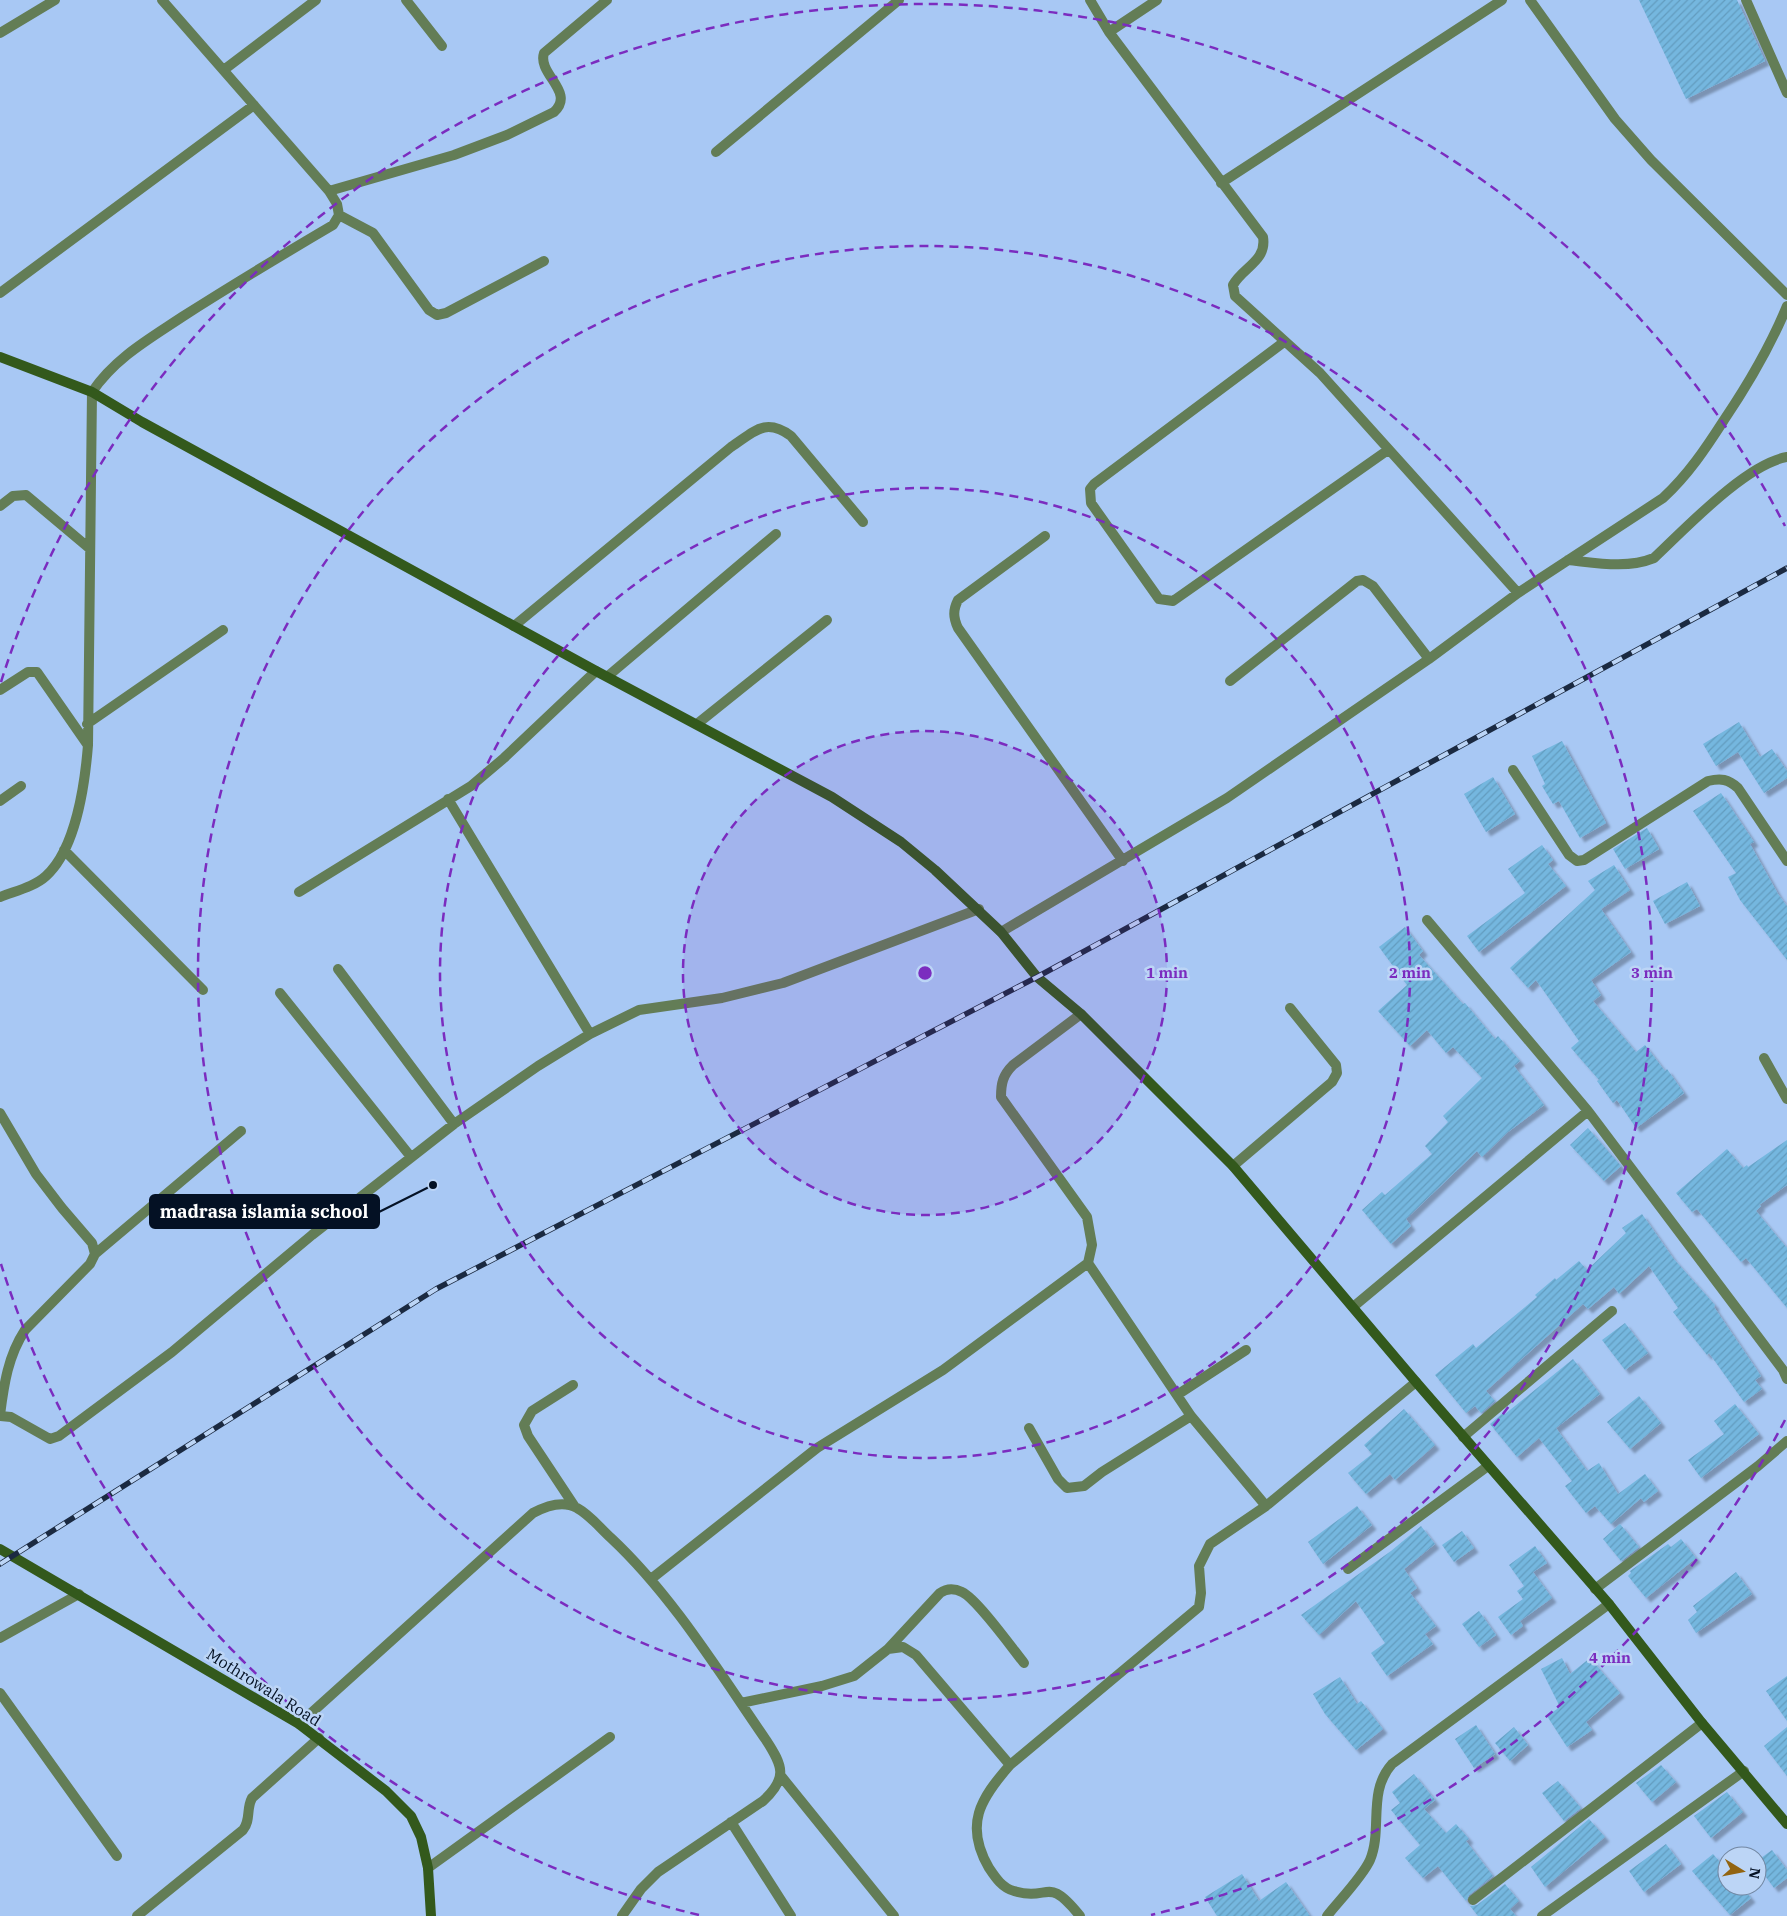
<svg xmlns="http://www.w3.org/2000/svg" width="1787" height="1916" font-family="'IBM Plex Serif',serif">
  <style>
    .building { fill: url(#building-hatch); filter: url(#shadow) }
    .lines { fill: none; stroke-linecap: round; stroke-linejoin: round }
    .street { stroke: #637d56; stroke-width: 10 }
    .secondary { stroke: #33591c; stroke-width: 10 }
    .rail-casing { stroke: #1b2a41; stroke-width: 5.5 }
    .rail { stroke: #bcd5f6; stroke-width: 4; stroke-dasharray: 11; stroke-linecap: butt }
    .ring { fill: none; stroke: #7b2cbf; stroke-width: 2.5; stroke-dasharray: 9 6 }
    .labels { text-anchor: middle; stroke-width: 5; stroke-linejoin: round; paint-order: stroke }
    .street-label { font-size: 16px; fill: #041124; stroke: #bcd5f6 }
    .centre { fill: #7b2cbf; stroke: #bcd5f6; stroke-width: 2.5 }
    .ring-label { font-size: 15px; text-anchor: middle; font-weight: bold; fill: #7b2cbf; stroke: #bcd5f6; stroke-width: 5; stroke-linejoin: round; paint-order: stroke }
    .leader { fill: none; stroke: #041124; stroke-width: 2 }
    .callout-dot { fill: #041124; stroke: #bcd5f6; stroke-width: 2 }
    .callout { fill: #041124; stroke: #041124; stroke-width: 2 }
    .callout-label { font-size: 18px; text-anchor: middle; font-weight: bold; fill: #fff }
  </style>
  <defs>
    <pattern id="building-hatch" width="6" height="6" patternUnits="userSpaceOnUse" patternTransform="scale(1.25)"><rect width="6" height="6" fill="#74b7df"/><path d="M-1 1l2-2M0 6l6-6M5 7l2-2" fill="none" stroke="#639cbf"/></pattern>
    <filter id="shadow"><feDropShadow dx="4.5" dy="4.5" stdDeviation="1" flood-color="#0004"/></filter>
  </defs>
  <rect width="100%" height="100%" fill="#a8c8f4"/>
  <path class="building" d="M1639 0H1737L1765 61 1686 99Z
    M1739 722 1760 757 1772 749 1787 771V778L1764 793 1738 752 1716 766 1703 744Z
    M1562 741 1606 823 1580 838 1559 801 1553 804 1542 786 1545 784 1532 756Z
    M1493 777 1515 814 1486 832 1464 794Z
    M1721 793 1754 842 1750 844 1778 894 1787 906V960L1740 900 1728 877 1736 873 1693 811Z
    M1647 828 1659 849 1625 869 1613 849Z
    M1542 845 1553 860 1548 864 1566 886 1479 952 1467 936 1525 893 1508 869Z
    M1614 865 1630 890 1601 909 1631 952 1591 980 1601 995 1593 1001 1636 1052 1645 1045 1665 1071 1667 1069 1684 1093 1636 1128 1617 1100 1613 1103 1597 1081 1599 1080 1571 1048 1579 1041 1536 980 1528 988 1510 968 1595 890 1588 881Z
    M1687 882 1700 906 1665 924 1653 901Z
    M1405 927 1423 951 1419 955 1463 1004 1465 1003 1495 1039 1498 1036 1520 1061 1514 1066 1544 1105 1508 1132 1482 1157 1477 1151 1406 1219 1411 1226 1391 1244 1362 1210 1382 1192 1385 1195 1432 1154 1425 1146 1448 1122 1443 1116 1482 1078 1453 1047 1446 1053 1427 1030 1410 1046 1378 1011 1407 985 1379 947Z
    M1588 1128 1621 1166 1604 1181 1570 1145Z
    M1787 1140V1185L1759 1205 1761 1206 1756 1211 1787 1248V1308L1746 1258 1741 1262 1697 1209 1692 1212 1676 1193 1727 1149 1743 1168 1747 1165 1748 1167Z
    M1642 1214 1673 1258 1715 1305 1714 1307 1761 1376 1755 1380 1762 1389 1744 1402 1709 1353 1707 1355 1673 1312 1678 1308 1649 1266 1619 1294 1614 1287 1588 1309 1583 1304 1486 1391 1495 1401 1481 1413 1475 1406 1466 1413 1435 1375 1473 1344 1476 1348 1537 1297 1535 1295 1555 1278 1556 1280 1579 1261 1587 1270 1626 1233 1622 1228Z
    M1625 1323 1648 1353 1625 1370 1602 1340Z
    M1573 1359 1600 1394 1556 1428 1587 1471 1599 1463 1618 1494 1645 1474 1658 1491 1644 1502 1641 1498 1611 1524 1595 1506 1586 1513 1565 1486 1572 1481 1539 1438 1517 1457 1490 1424 1504 1412 1505 1414Z
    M1639 1396 1661 1423 1630 1449 1607 1422Z
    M1735 1404 1759 1434 1701 1478 1688 1460 1724 1434 1714 1421Z
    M1404 1409 1435 1445 1395 1480 1390 1474 1366 1494 1348 1473 1372 1454 1364 1445Z
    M1357 1506 1372 1525 1323 1564 1308 1542Z
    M1620 1524 1639 1547 1621 1561 1603 1539Z
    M1421 1526 1435 1544 1404 1569 1417 1588 1410 1593 1436 1626 1425 1634 1433 1644 1387 1676 1371 1653 1385 1643 1356 1601 1319 1635 1301 1615 1391 1551Z
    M1462 1531 1474 1548 1454 1562 1442 1545Z
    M1681 1539 1696 1558 1646 1598 1628 1576 1631 1573 1630 1571 1668 1544 1671 1547Z
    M1535 1546 1547 1563 1533 1572 1552 1598 1520 1621 1523 1626 1511 1635 1498 1617 1523 1599 1517 1591 1524 1586 1509 1565Z
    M1736 1572 1752 1594 1696 1633 1688 1620 1697 1612 1693 1606Z
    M1479 1611 1496 1635 1479 1647 1462 1624Z
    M1562 1658 1570 1674 1590 1658 1620 1693 1586 1722 1592 1730 1567 1747 1547 1716 1560 1707 1541 1669Z
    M1787 1676V1721L1766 1691Z
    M1340 1677 1357 1704 1361 1701 1383 1729 1356 1750 1325 1714 1313 1694Z
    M1476 1725 1495 1754 1474 1768 1455 1739Z
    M1514 1727 1528 1745 1510 1761 1495 1743Z
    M1787 1727V1776L1764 1746Z
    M1661 1765 1676 1782 1652 1802 1636 1783Z
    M1414 1774 1435 1800 1424 1809 1446 1833 1456 1824 1469 1839 1466 1841 1493 1876 1469 1895 1466 1901 1438 1866 1423 1878 1405 1858 1420 1845 1391 1810 1400 1803 1392 1792Z
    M1558 1781 1581 1808 1564 1821 1542 1793Z
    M1727 1792 1743 1812 1711 1838 1694 1816Z
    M1589 1819 1605 1837 1545 1887 1531 1867Z
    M1666 1844 1681 1864 1644 1892 1629 1871Z
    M1772 1850 1787 1870V1878L1774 1888 1757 1865V1861Z
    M1713 1854 1727 1870V1886H1741L1751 1898 1730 1915 1692 1871Z
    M1242 1874 1259 1901 1286 1882 1310 1916H1217L1205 1897Z
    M1505 1884 1519 1901 1510 1909 1516 1916H1478L1470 1906 1477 1905Z"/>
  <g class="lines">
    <path class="street" d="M406 0 442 46
      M1090 0 1109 32
      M1157 0 1109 32 1263 237C1267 261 1243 267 1233 285L1235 296 1320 373 1518 593
      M1530 0 1615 119 1651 160 1787 295
      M1746 0 1787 93
      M0 33 55 0
      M225 69 316 0
      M716 152 899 0
      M1221 183 1502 0
      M329 191 454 155 507 135 554 112C576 92 537 74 544 53L607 0
      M339 215 373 233 429 310 437 315 446 313 544 261
      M0 293 254 105
      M1284 342 1094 484 1090 489 1091 503 1159 599 1173 601 1388 450
      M0 506 13 496 26 495 89 548
      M1045 536 958 600C953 610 953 617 958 628L1123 861
      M1568 560C1597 563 1627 569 1654 558 1686 528 1746 464 1787 457
      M514 626 731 447C754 432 765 417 791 436L863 522
      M608 676 776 534
      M1230 681 1357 581 1363 580 1373 586 1429 659
      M0 690 28 672H37L87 744
      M87 724 223 630
      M697 724 827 620
      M1513 770 1569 855 1577 861 1584 860 1708 781C1721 778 1728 779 1738 788L1787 861
      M448 799 590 1034
      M0 801 21 786
      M64 850 203 990
      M299 892 471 786 504 758 596 671
      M0 897C15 891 34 887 46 876 76 849 85 783 88 745L92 392C115 358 149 339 182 317 232 285 282 255 333 225L339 215 337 204 329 191 162 0
      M1427 920 1588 1111
      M1001 932 1227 798 1429 659 1518 593 1663 498C1688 475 1706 448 1724 420 1749 383 1770 347 1787 306
      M338 969 454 1124
      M280 993 411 1157
      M1764 1058 1787 1099
      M0 1113 36 1174 62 1208 92 1243 95 1254 90 1264 25 1330C8 1356 4 1384 0 1415
      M1233 1166 1332 1082 1337 1073 1336 1065 1290 1008
      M95 1254 241 1131
      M1088 1263 1191 1416 1266 1506
      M1353 1307 1588 1111 1783 1370 1787 1379
      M573 1385 532 1411 524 1425 528 1436 575 1507
      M1177 1395 1246 1350
      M0 1416 11 1417 50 1439 59 1436 172 1352 312 1235 454 1124 538 1066 590 1034 639 1010 722 998 783 983 979 909
      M1029 1428 1058 1479 1067 1488 1084 1486 1102 1472 1191 1416
      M1463 1437 1612 1311
      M1348 1569 1488 1466
      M651 1579 817 1448 943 1370 1088 1263 1092 1245 1087 1217 1001 1097C1001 1083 1003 1075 1013 1065L1081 1014
      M1595 1589 1758 1466 1787 1441
      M0 1638 79 1594
      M888 1649 940 1593C947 1588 954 1588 962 1592 977 1599 1012 1648 1024 1663
      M0 1693 117 1856
      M741 1703 822 1686 854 1676 888 1649 903 1647 916 1655 1010 1765
      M299 1724 533 1513C546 1506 563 1500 577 1508 590 1515 600 1528 611 1538 672 1595 719 1672 766 1740 783 1766 788 1778 763 1801L658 1872 641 1889 622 1916
      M781 1776 894 1916
      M731 1822 791 1916
      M428 1868 610 1737
      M1473 1900 1702 1723
      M137 1916 243 1830C251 1820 246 1809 252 1798L319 1738
      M1080 1916C1046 1874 1051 1902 1014 1891 1002 1888 995 1877 989 1868 964 1825 980 1799 1010 1765L1199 1607 1201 1593 1199 1566 1210 1544 1266 1506 1416 1382
      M1327 1916C1338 1902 1363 1876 1370 1860 1383 1829 1367 1792 1392 1764L1609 1604
      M1542 1916 1744 1771"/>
    <path class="secondary" d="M0 357 92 392 142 422 596 671 832 797 901 842 935 870 1001 932 1037 977 1081 1014 1233 1166 1416 1382 1609 1604 1702 1723 1787 1824
      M0 1549 299 1724 386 1791 411 1816 421 1837 428 1868 431 1916"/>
    <defs>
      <path id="rail" d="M0 1564 436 1289 1037 977 1787 568"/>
    </defs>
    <use href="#rail" class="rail-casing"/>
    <use href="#rail" class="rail"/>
  </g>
  <circle cx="925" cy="973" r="242" fill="#7b2cbf" fill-opacity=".12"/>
  <g class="ring">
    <circle cx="925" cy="973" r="242"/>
    <circle cx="925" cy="973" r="485"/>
    <circle cx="925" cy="973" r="727"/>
    <path d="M1785 1420A969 969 0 0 1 1151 1915M699 1915A969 969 0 0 1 1 1264M1 682A969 969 0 0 1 1785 526"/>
  </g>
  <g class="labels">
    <g class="street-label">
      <text transform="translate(264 1687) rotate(32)" y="6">Mothrowala Road</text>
    </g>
  </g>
  <circle cx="925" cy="973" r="8" class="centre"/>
  <g class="ring-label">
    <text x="1167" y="978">1 min</text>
    <text x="1410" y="978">2 min</text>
    <text x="1652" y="978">3 min</text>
    <text x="1610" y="1663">4 min</text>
  </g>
  <path class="leader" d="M433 1185L379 1212"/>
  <circle class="callout-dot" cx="433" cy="1185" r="5"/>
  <rect class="callout" x="150" y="1195" width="229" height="33" rx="5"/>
  <g class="callout-label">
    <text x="264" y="1218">madrasa islamia school</text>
  </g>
  <g transform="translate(1742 1871) rotate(100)"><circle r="24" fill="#bcd5f6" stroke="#7287a2"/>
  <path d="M0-4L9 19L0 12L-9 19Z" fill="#926411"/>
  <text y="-8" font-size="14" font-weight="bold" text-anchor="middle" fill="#041124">N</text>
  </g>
</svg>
